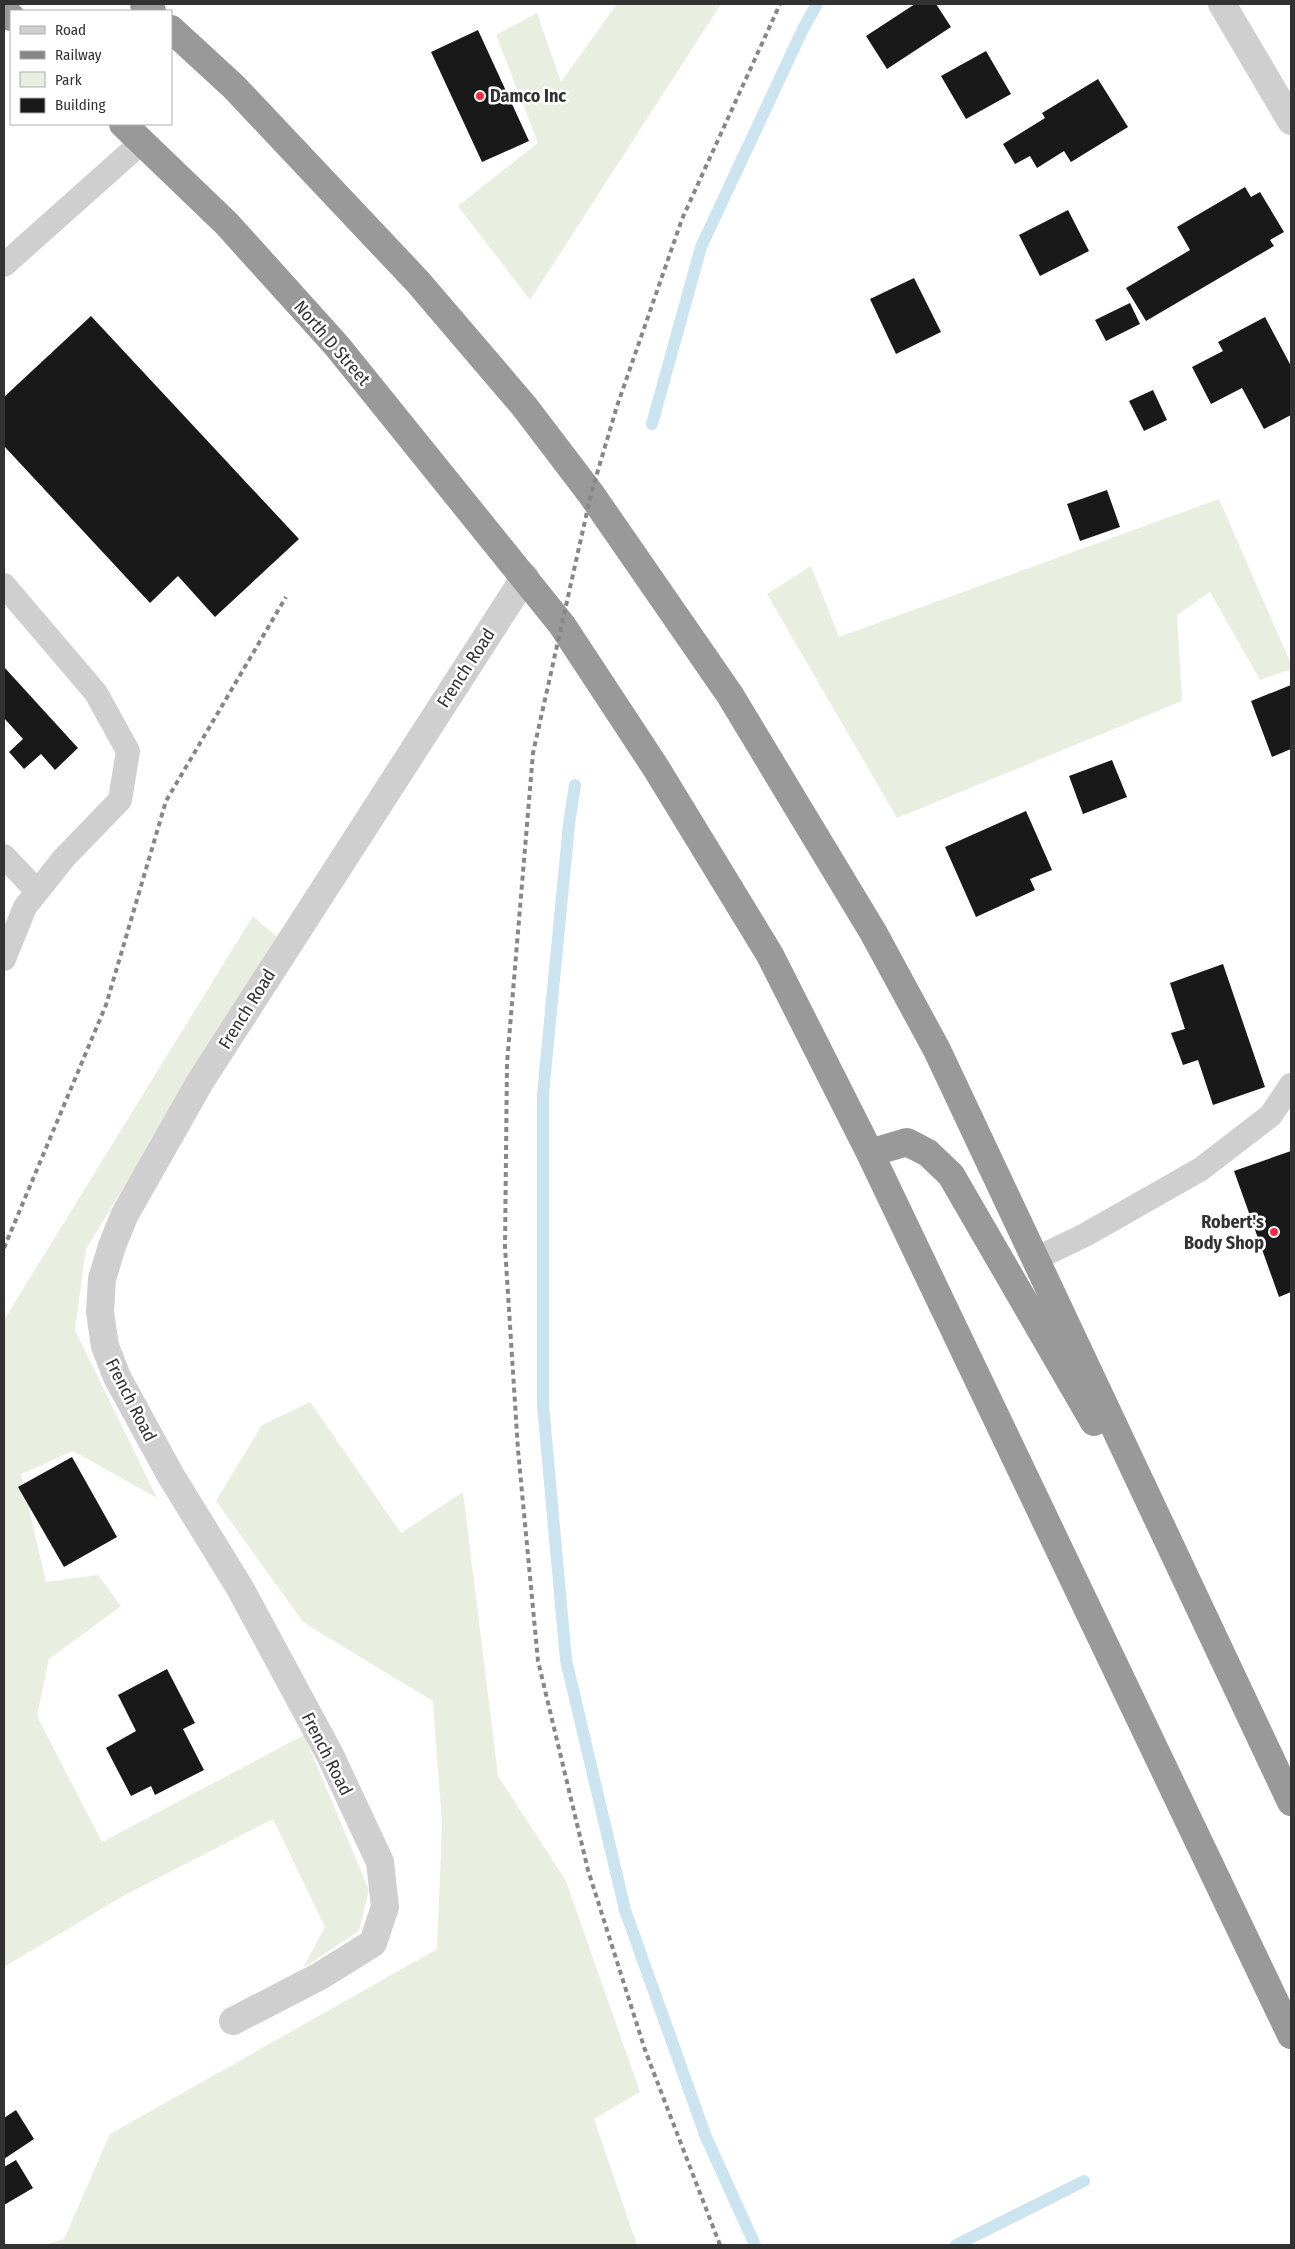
<svg xmlns="http://www.w3.org/2000/svg" width="1295" height="2249" font-family="'Fira Sans Condensed',sans-serif">
  <style>
    .green { fill: #e9efe0 }
    .lines { fill: none; stroke-linecap: round; stroke-linejoin: round }
    .stream { stroke: #cce4f0; stroke-width: 12 }
    .building { fill: #191919 }
    .lane { stroke: #cfcfcf; stroke-width: 24 }
    .street { stroke: #cfcfcf; stroke-width: 28 }
    .highway { stroke: #999; stroke-width: 28 }
    .rail { stroke: #878787; stroke-width: 4; stroke-dasharray: 5 4; stroke-linecap: butt }
    .poi-dot { fill: #f22b46; stroke: #fff; stroke-width: 2 }
    .labels { text-anchor: middle; stroke-width: 5; stroke-linejoin: round; paint-order: stroke }
    .poi-label { font-size: 18px; font-weight: bold; fill: #323232; stroke: #fff; text-anchor: start }
    .street-label { font-size: 18px; fill: #323232; stroke: #fff }
  </style>
  <rect width="100%" height="100%" fill="#fff"/>
  <path class="green" d="M617 4H721L530 300 458 206 538 143 496 35 537 13 561 82Z
    M1219 499 1291 664V669L1260 680 1210 592 1177 615 1182 701 897 818 767 594 811 566 839 637Z
    M253 916 277 937 86 1249 75 1330 157 1498 73 1451 21 1474 46 1582 98 1575 121 1606 49 1659 37 1716 102 1842 304 1735 369 1890 359 1931 303 1968 325 1927 273 1819 123 1896 4 1967V1320Z
    M310 1402 401 1533 463 1492 498 1776 566 1881 640 2092 594 2119 637 2245H43L64 2239 110 2134 437 1949 442 1823 433 1701 304 1623 216 1501 262 1425Z"/>
  <g class="lines">
    <path class="stream" d="M652 424 701 247 803 29 817 4
      M575 785 569 824 543 1094V1405L566 1660 625 1910 706 2137 755 2245
      M956 2245 1084 2181"/>
  </g>
  <path class="building" d="M915 4H936L951 27 887 69 866 36Z
    M478 30 529 141 482 162 431 52Z
    M986 51 1011 94 966 119 941 76Z
    M1098 79 1128 127 1071 162 1064 151 1037 168 1030 156 1015 164 1003 144 1045 118 1042 113Z
    M1245 187 1251 197 1260 192 1284 232 1270 240 1274 246 1146 321 1126 288 1190 250 1177 227Z
    M1068 210 1089 251 1040 276 1019 235Z
    M914 278 941 332 896 354 870 299Z
    M1130 303 1140 324 1106 341 1095 320Z
    M91 316 299 539 215 617 178 576 150 603 4 446V397Z
    M1265 317 1291 366V415L1264 429 1242 388 1211 404 1192 367 1223 351 1218 342Z
    M1153 390 1167 420 1144 431 1129 401Z
    M1107 490 1120 527 1080 541 1067 504Z
    M4 667 78 748 55 770 41 754 24 769 9 752 23 739 4 718Z
    M1291 685V749L1272 757 1251 701Z
    M1112 760 1127 797 1083 814 1069 776Z
    M1026 811 1052 870 1030 879 1035 890 976 917 945 847Z
    M1223 964 1265 1087 1213 1105 1198 1060 1183 1065 1171 1033 1185 1029 1170 983Z
    M1291 1151V1292L1279 1297 1234 1171Z
    M72 1457 117 1537 64 1567 18 1487Z
    M167 1669 195 1723 183 1729 204 1770 155 1795 151 1786 131 1796 106 1748 136 1731 118 1695Z
    M16 2110 34 2139 4 2159V2118Z
    M16 2160 33 2188 4 2205V2167Z"/>
  <g class="lines">
    <path class="lane" d="M4 265 142 142
      M4 585 96 693 128 751 120 800 64 858 25 907 4 959
      M4 856 37 891
      M1035 1259 1085 1235 1201 1169 1271 1115 1291 1085"/>
    <path class="street" d="M1222 4 1291 121
      M233 2021 320 1976 373 1943 385 1907 380 1862 330 1755 240 1588 171 1476 117 1377 105 1346 100 1312 102 1279 112 1246 125 1214 200 1082 525 577"/>
    <path class="highway" d="M144 4 152 11
      M4 10 11 17
      M171 29 234 87 418 282 524 406 591 494 730 695 873 932 937 1050 1291 1802
      M123 124 227 224 337 346 562 625 656 768 770 955 870 1153 1291 2035
      M870 1153 907 1142 928 1153 951 1175 1094 1422"/>
    <path class="rail" d="M4 1248 106 1005 166 801 286 597
      M720 2245 645 2050 588 1870 538 1661 518 1450 505 1247 507 1063 533 753 591 494 617 406 682 219 780 4"/>
  </g>
  <g class="poi-dot">
    <circle cx="480" cy="96" r="5"/>
    <circle cx="1274" cy="1232" r="5"/>
  </g>
  <g class="labels">
    <g class="poi-label">
      <text x="490" y="102">Damco Inc</text>
      <text x="1264" y="1228" text-anchor="end">Robert's<tspan x="1264" dy="21">Body Shop</tspan></text>
    </g>
    <g class="street-label">
      <text transform="translate(332 343) rotate(49)" y="6">North D Street</text>
      <text transform="translate(466 668) rotate(-57)" y="6">French Road</text>
      <text transform="translate(247 1009) rotate(-58)" y="6">French Road</text>
      <text transform="translate(131 1400) rotate(63)" y="6">French Road</text>
      <text transform="translate(327 1754) rotate(63)" y="6">French Road</text>
    </g>
  </g>
  <rect width="1295" height="2249" fill="none" stroke="#323232" stroke-width="10"/>
  <rect x="10" y="10" width="162" height="115" fill="#ffffff" stroke="#adadad"/>
  <rect x="20" y="26" width="25" height="8" fill="#cfcfcf" stroke="#adadad"/>
  <text x="55" y="35" font-size="15" fill="#323232">Road</text>
  <rect x="20" y="51" width="25" height="8" fill="#878787" stroke="#adadad"/>
  <text x="55" y="60" font-size="15" fill="#323232">Railway</text>
  <rect x="20" y="72" width="25" height="15" fill="#e9efe0" stroke="#adadad"/>
  <text x="55" y="85" font-size="15" fill="#323232">Park</text>
  <rect x="20" y="98" width="25" height="15" fill="#191919" stroke="#adadad"/>
  <text x="55" y="110" font-size="15" fill="#323232">Building</text>
</svg>
